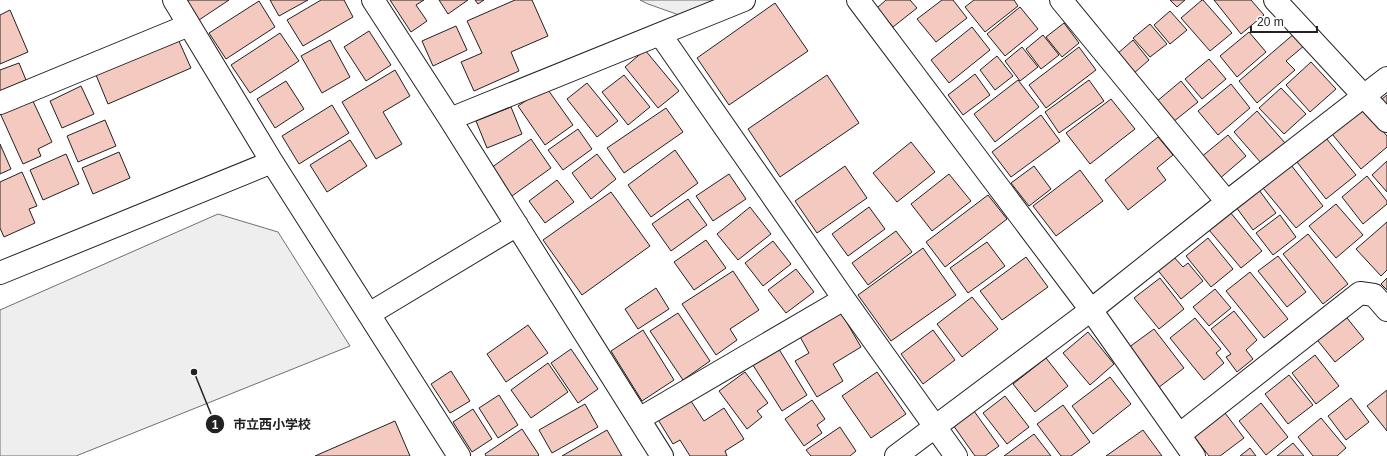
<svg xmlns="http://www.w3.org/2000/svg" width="1387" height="456" font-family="Helvetica,'Noto Sans JP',sans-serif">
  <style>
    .green { fill: #eee; stroke: #6f6f6f }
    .building { fill: #f3c9c0; stroke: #222 }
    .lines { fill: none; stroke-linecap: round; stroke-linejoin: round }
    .minor-casing { stroke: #222; stroke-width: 24 }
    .minor { stroke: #fff; stroke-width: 22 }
    .leader { fill: none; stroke: #222; stroke-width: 1.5 }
    .callout-dot { fill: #222; stroke: #fff; stroke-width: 1.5 }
    .mark-label { font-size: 12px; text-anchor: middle; font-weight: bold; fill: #fff }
    .callout-label { font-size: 13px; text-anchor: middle; font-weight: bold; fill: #222; stroke: #fff; stroke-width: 3; stroke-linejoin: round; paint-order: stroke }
  </style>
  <rect width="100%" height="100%" fill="#fff"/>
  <path class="green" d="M640 0H718L682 16 648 4Z
    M218 214 278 232 350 346 76 456H0V310Z"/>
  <path class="building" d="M186 0H229L199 20Z
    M270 0H308L279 16Z
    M321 0H344L353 17 303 46 287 20Z
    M390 0H424L416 5 427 21 411 32Z
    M439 0H468L448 14Z
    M475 0H484L478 4Z
    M515 0H532L548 36 511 52 519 71 474 91 461 62 482 53 467 21Z
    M886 0H910L917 8 893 27 877 8Z
    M942 0H953L967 18 936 42 917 19Z
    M974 0H1014L1018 6 985 32 965 7Z
    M1170 0H1185L1177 7Z
    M1202 0H1203L1232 33 1210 51 1181 18Z
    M1214 0H1251L1264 15 1241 34Z
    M259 1 275 27 226 59 209 33Z
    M775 3 808 51 729 105 697 58Z
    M1020 7 1038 29 1005 56 987 34Z
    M10 10 28 52 0 64V15Z
    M1170 11 1187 30 1170 44 1154 25Z
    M1064 23 1079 43 1062 57 1046 37Z
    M1150 24 1167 44 1150 57 1133 38Z
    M456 26 467 50 433 66 422 41Z
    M972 27 990 50 949 83 931 60Z
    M369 31 391 65 366 81 344 47Z
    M1249 32 1266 52 1237 77 1220 56Z
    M280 33 299 61 250 93 231 65Z
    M1295 33 1305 45 1286 61 1295 70 1257 103 1239 81Z
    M1043 35 1059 55 1041 69 1026 49Z
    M178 39 191 68 108 104 96 75Z
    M330 40 350 77 322 93 301 56Z
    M1133 40 1149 60 1133 74 1117 54Z
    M1022 47 1038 67 1020 81 1005 61Z
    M1079 47 1096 70 1046 108 1029 85Z
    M645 50 679 91 658 108 625 67Z
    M997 56 1013 76 995 90 980 70Z
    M1209 59 1226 79 1202 99 1185 79Z
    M1311 62 1336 89 1310 112 1286 85Z
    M19 63 26 80 0 91V70Z
    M395 70 410 96 383 112 402 144 376 159 342 102Z
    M975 74 990 95 963 115 948 95Z
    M624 75 650 107 628 125 602 92Z
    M827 75 859 123 780 177 748 129Z
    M1018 80 1039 107 995 142 974 114Z
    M1089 80 1104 101 1059 133 1045 112Z
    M286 81 304 109 275 128 257 99Z
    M1181 81 1198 102 1173 122 1156 102Z
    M587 83 618 121 597 137 567 99Z
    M1231 84 1250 108 1218 135 1198 111Z
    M81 86 94 114 62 128 50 101Z
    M546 87 573 125 545 145 518 106Z
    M1281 88 1306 114 1284 134 1259 108Z
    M1387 95V104L1382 99Z
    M32 99 52 142 38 149 41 156 23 164 0 113Z
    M1111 99 1135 129 1090 164 1066 133Z
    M332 105 349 133 299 164 282 136Z
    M511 107 522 134 487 148 476 121Z
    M666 108 683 132 624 173 607 148Z
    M1363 108 1387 136V147L1361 169 1332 134Z
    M1257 111 1285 143 1262 164 1234 132Z
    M1041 115 1060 141 1011 177 992 152Z
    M105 120 116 146 78 162 67 136Z
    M578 129 592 149 563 170 548 150Z
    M1228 135 1246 156 1218 180 1200 158Z
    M1158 137 1173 155 1157 168 1166 180 1128 210 1105 180Z
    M1326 138 1356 175 1326 199 1297 162Z
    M531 139 551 168 512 196 491 168Z
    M350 140 367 166 327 192 310 165Z
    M911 142 935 172 897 202 873 173Z
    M0 144 11 169 0 174Z
    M675 150 698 183 651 217 628 185Z
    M119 152 130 178 93 194 82 168Z
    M66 154 79 184 43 200 30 170Z
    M597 154 616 179 591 199 572 173Z
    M1387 161V192L1372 175Z
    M1291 165 1323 206 1296 228 1263 188Z
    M845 166 867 198 817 233 795 201Z
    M1034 166 1051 189 1029 206 1011 183Z
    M1080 170 1103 201 1056 236 1033 206Z
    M22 172 37 206 29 209 35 223 4 237 0 228V182Z
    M729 174 746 199 713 221 696 196Z
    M949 174 971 201 932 231 911 204Z
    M1367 176 1387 201V204L1363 224 1342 197Z
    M557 180 574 202 545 223 529 201Z
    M1259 190 1276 213 1253 230 1236 207Z
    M611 192 650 246 582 295 543 240Z
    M988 195 1007 219 945 267 926 242Z
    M688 199 707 225 671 251 652 224Z
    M1336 204 1363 235 1336 258 1309 226Z
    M750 207 771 234 738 260 717 234Z
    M869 207 885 229 848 256 832 234Z
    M1230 212 1262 251 1241 268 1209 230Z
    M1280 215 1296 237 1273 255 1256 233Z
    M1387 222V270L1381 276 1356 249Z
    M896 231 912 252 868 285 852 263Z
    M1308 234 1348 284 1323 304 1283 254Z
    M1208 238 1233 269 1211 287 1186 256Z
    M706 240 726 268 694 290 674 262Z
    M773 241 791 264 763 286 745 263Z
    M987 242 1005 266 968 293 950 268Z
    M923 248 956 295 891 341 858 295Z
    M1172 255 1183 267 1188 263 1203 281 1181 299 1156 268Z
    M1278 256 1306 292 1287 307 1258 271Z
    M1026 257 1048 287 1002 320 980 291Z
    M796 269 814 292 786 313 768 290Z
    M733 271 759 310 730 329 737 340 716 355 682 304Z
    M1250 272 1288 319 1264 338 1226 291Z
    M1160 278 1184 309 1159 329 1134 298Z
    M1387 278V290L1381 284Z
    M656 288 669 309 638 329 625 309Z
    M1215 289 1231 308 1209 326 1193 307Z
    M972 297 998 329 962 357 937 324Z
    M839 309 861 347 833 364 843 381 817 397 795 361 809 353 798 333Z
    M1234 311 1257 340 1246 350 1253 359 1237 372 1226 357 1231 354 1211 329Z
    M678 313 710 361 683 380 650 331Z
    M1343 313 1364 339 1335 362 1314 336Z
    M1195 318 1221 349 1216 353 1224 363 1204 380 1170 338Z
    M528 325 548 353 506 382 487 354Z
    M1154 329 1184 368 1158 388 1128 348Z
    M643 330 674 380 642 401 611 351Z
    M933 330 955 360 923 384 901 354Z
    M1088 332 1114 364 1090 385 1063 353Z
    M777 346 807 395 782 411 751 362Z
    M571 349 598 389 578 403 551 363Z
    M1315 355 1339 386 1316 404 1292 373Z
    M1046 358 1068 386 1035 412 1013 384Z
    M548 363 568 392 531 418 511 390Z
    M451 371 470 401 450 413 431 384Z
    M745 372 768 403 757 411 762 417 747 429 719 391Z
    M877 372 906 414 871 438 842 396Z
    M1289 375 1313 405 1288 424 1265 394Z
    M1110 377 1131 404 1093 434 1072 406Z
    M1387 390V431L1367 406Z
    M499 395 518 425 498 438 479 408Z
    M1005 396 1029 427 1007 444 983 413Z
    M689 398 704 421 724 408 744 439 725 451 727 456H690L680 440 673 444 657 418Z
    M1351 398 1369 422 1346 440 1328 416Z
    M812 400 825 419 817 425 822 433 804 446 785 419Z
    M1261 403 1288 437 1266 455 1239 421Z
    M585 404 598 427 552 453 539 430Z
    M1063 405 1090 442 1071 456H1061L1037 424Z
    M473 409 492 439 472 452 453 422Z
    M1222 409 1244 438 1220 456H1209L1191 433Z
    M974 411 999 446 985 456H975L953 425Z
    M1321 418 1346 448 1337 456H1313L1298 437Z
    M395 421 410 456H315Z
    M840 427 856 451 850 456H811L806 450Z
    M522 429 539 455 538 456H486L485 454Z
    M607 430 622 456H562Z
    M1143 430 1162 456H1106Z
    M1034 434 1051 456H1004Z
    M1293 443 1304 456H1277Z
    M1250 448 1256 456H1240Z"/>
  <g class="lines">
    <defs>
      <path id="minor" d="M174 0 272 162 459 456
        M373 0 450 119 662 456
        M858 0 1091 310 1194 456
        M1061 0 1227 202
        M1275 0 1387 121
        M660 34 844 299 956 456
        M0 103 189 25
        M450 119 744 0
        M0 273 272 162
        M369 314 517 225
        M639 419 844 299
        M1179 435 1360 293 1374 295 1387 310
        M896 456 1091 310 1227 202 1387 78"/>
    </defs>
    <use href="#minor" class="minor-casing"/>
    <use href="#minor" class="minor"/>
  </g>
  <path class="leader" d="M194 372L215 424"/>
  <g class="callout-dot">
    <circle cx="194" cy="372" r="4"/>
    <circle cx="215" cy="424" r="10"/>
  </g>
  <g class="mark-label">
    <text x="215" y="429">1</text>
  </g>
  <g class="callout-label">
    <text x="272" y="429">市立西小学校</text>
  </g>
  <path d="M1251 26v6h66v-6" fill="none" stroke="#222222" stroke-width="2"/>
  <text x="1257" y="26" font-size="12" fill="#222222" stroke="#ffffff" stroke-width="3" paint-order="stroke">20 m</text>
</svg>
